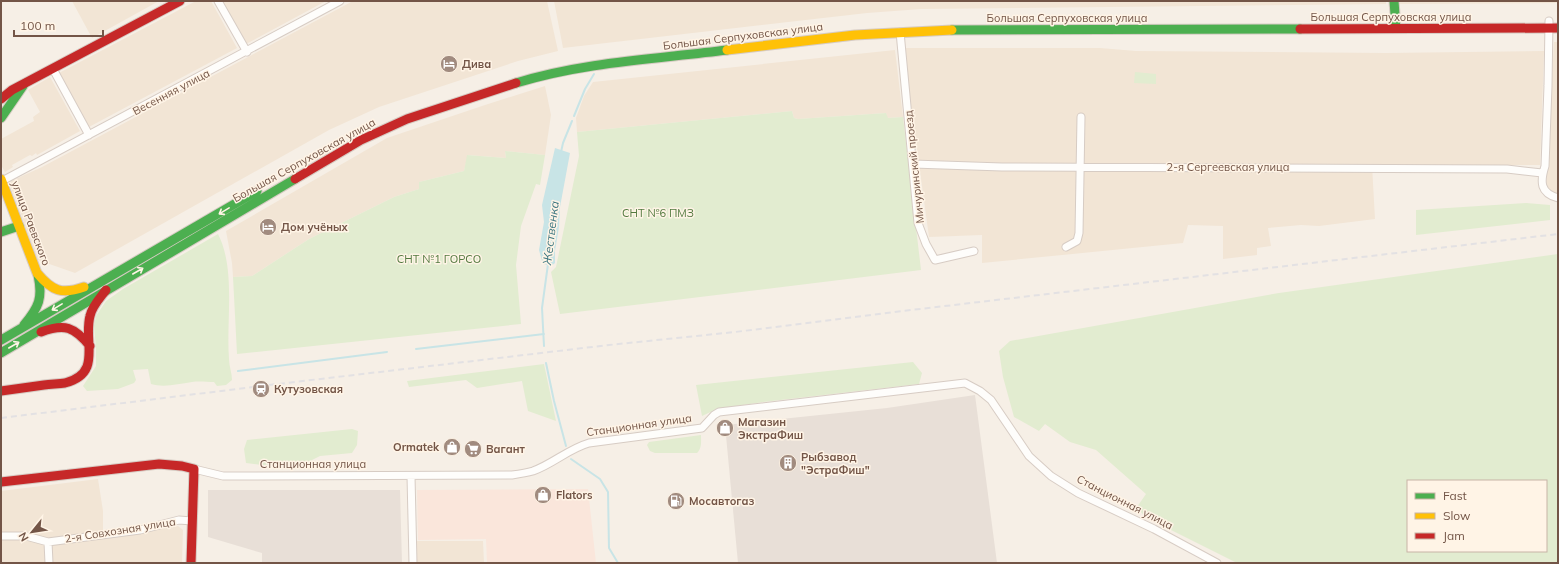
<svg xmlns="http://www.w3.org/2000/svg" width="1559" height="564" font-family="Mulish,sans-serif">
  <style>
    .residential { fill: #f2e5d5 }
    .commercial { fill: #fae6db }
    .industrial { fill: #e8dfd7 }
    .green { fill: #e2ecd0; fill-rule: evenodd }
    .water { fill: #c8e4e6 }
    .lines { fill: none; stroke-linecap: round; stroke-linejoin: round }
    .stream { stroke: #c8e4e6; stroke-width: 2 }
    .street-casing { stroke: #d7ccc4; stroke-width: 9 }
    .fast-casing { stroke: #d6cbc3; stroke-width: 11 }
    .slow-casing { stroke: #d6cbc3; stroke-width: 11 }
    .jam-casing { stroke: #d6cbc3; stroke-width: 11 }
    .street { stroke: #fefdfb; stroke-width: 7 }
    .fast { stroke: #4caf50; stroke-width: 9 }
    .slow { stroke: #ffc107; stroke-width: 9 }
    .jam { stroke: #c62828; stroke-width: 9 }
    .rail { stroke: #e3e1e3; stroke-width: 2; stroke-dasharray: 6 4; stroke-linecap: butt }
    .oneway { stroke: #fff4e6 }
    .labels { text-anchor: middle; stroke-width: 3; stroke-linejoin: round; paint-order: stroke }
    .street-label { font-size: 11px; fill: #735547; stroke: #fff4e6 }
    .poi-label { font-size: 11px; font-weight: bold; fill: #735547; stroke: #fff4e6; text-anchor: start }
    .park-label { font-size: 11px; fill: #52793e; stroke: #fff4e6 }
    .water-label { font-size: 12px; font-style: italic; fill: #3d7781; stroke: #fff4e6 }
  </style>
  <rect width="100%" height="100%" fill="#f6efe6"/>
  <path class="residential" d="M72 1H159L92 38Z
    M196 1H211L237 48 87 128 57 74Z
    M221 1H326L246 44Z
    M353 1H547L558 51 518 61 379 107 329 130 75 273 38 260 9 182 42 167Z
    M554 1H1386V4L921 9 867 13 563 48Z
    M1400 1H1558V3L1400 4Z
    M1554 42H1558V200L1549 198 1546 188Z
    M906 48H1100L1136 51 1386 53 1544 51 1540 165H1372L1375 219 1319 226 1301 225 1268 228 1271 246 1257 248V255L1223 259V226L1188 225 1183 243 982 263V235L929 237 907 77Z
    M895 50 903 117 887 118 886 113 798 119 794 118 792 111 577 132 576 118 584 96 593 82Z
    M50 77 80 131 37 155 36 153 32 156 30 155 12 165 13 167 5 172 1 165V139L34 121 33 117 40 112 28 90Z
    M545 86 551 115 545 155 505 151 506 158 468 155 464 171 419 182V189L394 197 309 239 252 276 233 277 232 263 226 231 387 138 485 105Z
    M98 479 103 511V537L178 526 183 530 182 563H1V491Z
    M414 541H483L484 563H414Z"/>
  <path class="commercial" d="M588 489 596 563H487L486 539 418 540 417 490Z"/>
  <path class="industrial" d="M975 395 997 563H738L725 425 887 408Z
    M208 490H400L402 563H262V553L208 537Z"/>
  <path class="green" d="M1135 72 1156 74V84L1134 83Z
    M792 111 794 118 798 119 886 113 888 118 903 117 921 270 560 314 551 272 556 267 579 156 577 132Z
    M505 151 545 155 540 185 536 184 521 226 516 265 521 324 237 354 233 277 252 276 309 239 394 197 419 189V182L464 171 467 155 506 158Z
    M1526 203 1550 205V220L1416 235V210Z
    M218 234C236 269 226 321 229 359 229 366 232 373 232 380L226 385 217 386 214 382C207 382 199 381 192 382 178 384 164 388 151 384L148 369 133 370 136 380 134 383 118 389 87 391 83 386 96 366V348L94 326 96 316 106 301 123 289Z
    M1558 254V563H1237L1145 517 1137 507 1146 494 1096 450 1070 442 1045 424 1039 431 1014 417 1003 377 999 351 1010 341 1279 293ZM1408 481H1546V551H1408Z
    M913 362 922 373 919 384 763 402 717 409 702 416 696 385Z
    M544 364 556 421 528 411 522 381 477 388 466 380 409 387 407 381Z
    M352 429 358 431 357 445 352 453 320 456 306 463 262 465 246 463 244 449 247 440Z
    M701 435C701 442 702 448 697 453H655L650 451 647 445 649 442Z"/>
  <path class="water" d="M555 148 570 153 560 207 559 227 555 251V263L551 266 544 264 542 261 539 250 544 222 542 205Z"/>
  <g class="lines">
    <path class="stream" d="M574 116 585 89 594 74
      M561 152 563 143 572 121
      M544 346 542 308 548 264
      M416 349 544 334
      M546 363 554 401 566 446
      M238 371 387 352
      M571 459 600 479 608 492 609 548 618 563"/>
    <defs>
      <path id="street" d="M218 1 247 52
        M1549 21 1548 86 1545 166C1540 182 1540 193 1558 198
        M900 32 918 223 926 244 935 260 974 251
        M53 69 89 135
        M913 164 1002 167 1507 169 1542 173
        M2 181 340 1
        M1066 247 1077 241 1079 233 1081 117
        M194 469 223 476 512 475C519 474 526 473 533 471 553 464 568 449 589 443L702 428 714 415 719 412 965 383 980 391 991 400 1029 456 1051 476 1078 493 1154 529 1217 563
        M411 476 413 563
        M1 536H26L48 542 140 530 179 520 192 521
        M48 542 49 563"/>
      <path id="fast" d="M1394 1 1396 28
        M952 30 1300 29
        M516 83C584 62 656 59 727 50
        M1 118 23 86
        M1 232 19 226
        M24 325C39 307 43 298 38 275
        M1 340 257 191
        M1 353 295 179"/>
      <path id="slow" d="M727 50 855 35 952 30
        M1 179 37 273C52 291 62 295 84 287"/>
      <path id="jam" d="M1300 29 1558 28
        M1 99 12 90 180 1
        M295 179 361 140 407 119 516 83
        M41 332C65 323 74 327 90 346
        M1 391C15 389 29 387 44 385 51 384 58 384 65 383 103 373 83 342 90 316 92 306 100 298 106 290
        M1 482 159 464 182 466 194 469 191 563"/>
    </defs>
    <use href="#street" class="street-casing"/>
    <use href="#fast" class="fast-casing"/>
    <use href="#slow" class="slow-casing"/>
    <use href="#jam" class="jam-casing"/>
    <use href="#street" class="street"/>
    <use href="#fast" class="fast"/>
    <use href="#slow" class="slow"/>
    <use href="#jam" class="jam"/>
    <path class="rail" d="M1 418 286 383 609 345 735 332 894 312 1558 234"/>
  </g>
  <defs><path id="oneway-shaft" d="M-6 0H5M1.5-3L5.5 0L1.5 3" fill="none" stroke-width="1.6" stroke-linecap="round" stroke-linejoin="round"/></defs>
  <g class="oneway">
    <use href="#oneway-shaft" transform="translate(224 211) rotate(149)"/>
    <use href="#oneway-shaft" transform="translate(138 271) rotate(-30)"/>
    <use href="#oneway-shaft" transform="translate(57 307) rotate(149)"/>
    <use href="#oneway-shaft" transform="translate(14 345) rotate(-30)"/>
  </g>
  <defs>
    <symbol id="hotel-disc" viewBox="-11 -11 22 22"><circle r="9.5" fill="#a18b7f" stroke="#fff4e6"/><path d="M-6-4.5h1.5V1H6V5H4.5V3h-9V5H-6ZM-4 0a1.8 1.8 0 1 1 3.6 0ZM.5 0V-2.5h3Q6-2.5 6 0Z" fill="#fff"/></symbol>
    <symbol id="station-disc" viewBox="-11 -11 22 22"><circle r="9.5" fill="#a18b7f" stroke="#fff4e6"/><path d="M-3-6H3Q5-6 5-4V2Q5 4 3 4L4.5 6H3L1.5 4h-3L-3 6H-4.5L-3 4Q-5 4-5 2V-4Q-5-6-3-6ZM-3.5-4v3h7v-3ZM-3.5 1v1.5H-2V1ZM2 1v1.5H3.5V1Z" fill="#fff"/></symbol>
    <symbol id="shop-disc" viewBox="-11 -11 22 22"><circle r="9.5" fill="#a18b7f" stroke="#fff4e6"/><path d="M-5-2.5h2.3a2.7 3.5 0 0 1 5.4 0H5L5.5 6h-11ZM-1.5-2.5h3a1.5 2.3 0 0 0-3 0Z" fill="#fff"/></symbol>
    <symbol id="supermarket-disc" viewBox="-11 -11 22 22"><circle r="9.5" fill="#a18b7f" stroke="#fff4e6"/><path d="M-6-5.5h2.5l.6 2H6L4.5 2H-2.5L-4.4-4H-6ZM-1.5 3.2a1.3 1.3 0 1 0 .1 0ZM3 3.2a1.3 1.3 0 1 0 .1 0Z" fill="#fff"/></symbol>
    <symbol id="building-disc" viewBox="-11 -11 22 22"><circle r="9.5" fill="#a18b7f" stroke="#fff4e6"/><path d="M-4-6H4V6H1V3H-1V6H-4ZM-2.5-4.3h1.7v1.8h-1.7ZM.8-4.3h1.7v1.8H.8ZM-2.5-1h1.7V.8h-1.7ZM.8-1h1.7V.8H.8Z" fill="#fff"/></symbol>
    <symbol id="fuel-disc" viewBox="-11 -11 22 22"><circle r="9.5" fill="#a18b7f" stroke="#fff4e6"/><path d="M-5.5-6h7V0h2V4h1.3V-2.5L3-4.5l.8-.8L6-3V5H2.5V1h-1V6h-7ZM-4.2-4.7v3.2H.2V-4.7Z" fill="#fff"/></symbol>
  </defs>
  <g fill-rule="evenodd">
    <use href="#hotel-disc" x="439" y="54" width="20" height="20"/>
    <use href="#hotel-disc" x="258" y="217" width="20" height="20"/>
    <use href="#station-disc" x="251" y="379" width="20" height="20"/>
    <use href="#shop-disc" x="715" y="418" width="20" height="20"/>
    <use href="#shop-disc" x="442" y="437" width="20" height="20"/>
    <use href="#supermarket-disc" x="463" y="439" width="20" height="20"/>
    <use href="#building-disc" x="778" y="453" width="20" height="20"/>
    <use href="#shop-disc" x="533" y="485" width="20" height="20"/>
    <use href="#fuel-disc" x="666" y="491" width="20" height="20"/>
  </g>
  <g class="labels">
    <g class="street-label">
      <text x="1391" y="21">Большая Серпуховская улица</text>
      <text x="1067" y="22">Большая Серпуховская улица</text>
      <text transform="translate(743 36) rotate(-7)" y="4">Большая Серпуховская улица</text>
      <text transform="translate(171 92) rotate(-28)" y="4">Весенняя улица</text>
      <text transform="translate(304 160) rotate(-29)" y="4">Большая Серпуховская улица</text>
      <text transform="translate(914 167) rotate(-96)" y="4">Мичуринский проезд</text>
      <text x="1228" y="171">2-я Сергеевская улица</text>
      <text transform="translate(31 223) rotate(69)" y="4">улица Раевского</text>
      <text transform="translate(639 425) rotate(-8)" y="4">Станционная улица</text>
      <text x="313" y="468">Станционная улица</text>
      <text transform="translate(1125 502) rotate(27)" y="4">Станционная улица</text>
      <text transform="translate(120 530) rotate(-9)" y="4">2-я Совхозная улица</text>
    </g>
    <g class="poi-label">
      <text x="462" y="68">Дива</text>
      <text x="281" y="231">Дом учёных</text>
      <text x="274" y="393">Кутузовская</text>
      <text x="738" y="426">Магазин<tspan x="738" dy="13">ЭкстраФиш</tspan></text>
      <text x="439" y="451" text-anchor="end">Ormatek</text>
      <text x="486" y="453">Вагант</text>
      <text x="801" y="461">Рыбзавод<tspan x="801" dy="13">"ЭстраФиш"</tspan></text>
      <text x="556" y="499">Flators</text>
      <text x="689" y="505">Мосавтогаз</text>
    </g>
    <g class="park-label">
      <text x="658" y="217">СНТ №6 ПМЗ</text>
      <text x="439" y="263">СНТ №1 ГОРСО</text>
    </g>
    <g class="water-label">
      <text transform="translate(551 233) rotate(-83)" y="4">Жественка</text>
    </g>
  </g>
  <rect width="1559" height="564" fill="none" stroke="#735547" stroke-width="4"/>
  <rect x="1407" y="480" width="140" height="72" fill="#fff4e6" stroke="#c7b4a6"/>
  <rect x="1415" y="493" width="20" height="6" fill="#4caf50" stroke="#c7b4a6"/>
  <text x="1443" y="500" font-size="12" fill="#735547">Fast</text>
  <rect x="1415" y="513" width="20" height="6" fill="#ffc107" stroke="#c7b4a6"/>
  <text x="1443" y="520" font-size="12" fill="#735547">Slow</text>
  <rect x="1415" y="533" width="20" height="6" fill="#c62828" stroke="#c7b4a6"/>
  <text x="1443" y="540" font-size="12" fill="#735547">Jam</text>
  <g transform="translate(32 532) rotate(240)" stroke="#fff4e6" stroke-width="3" paint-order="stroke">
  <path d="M0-3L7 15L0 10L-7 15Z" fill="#735547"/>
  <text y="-6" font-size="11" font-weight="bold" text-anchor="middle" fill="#735547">N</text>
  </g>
  <path d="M14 30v6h89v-6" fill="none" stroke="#735547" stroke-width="2"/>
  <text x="20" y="30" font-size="12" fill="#735547" stroke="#fff4e6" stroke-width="3" paint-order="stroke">100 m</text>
</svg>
